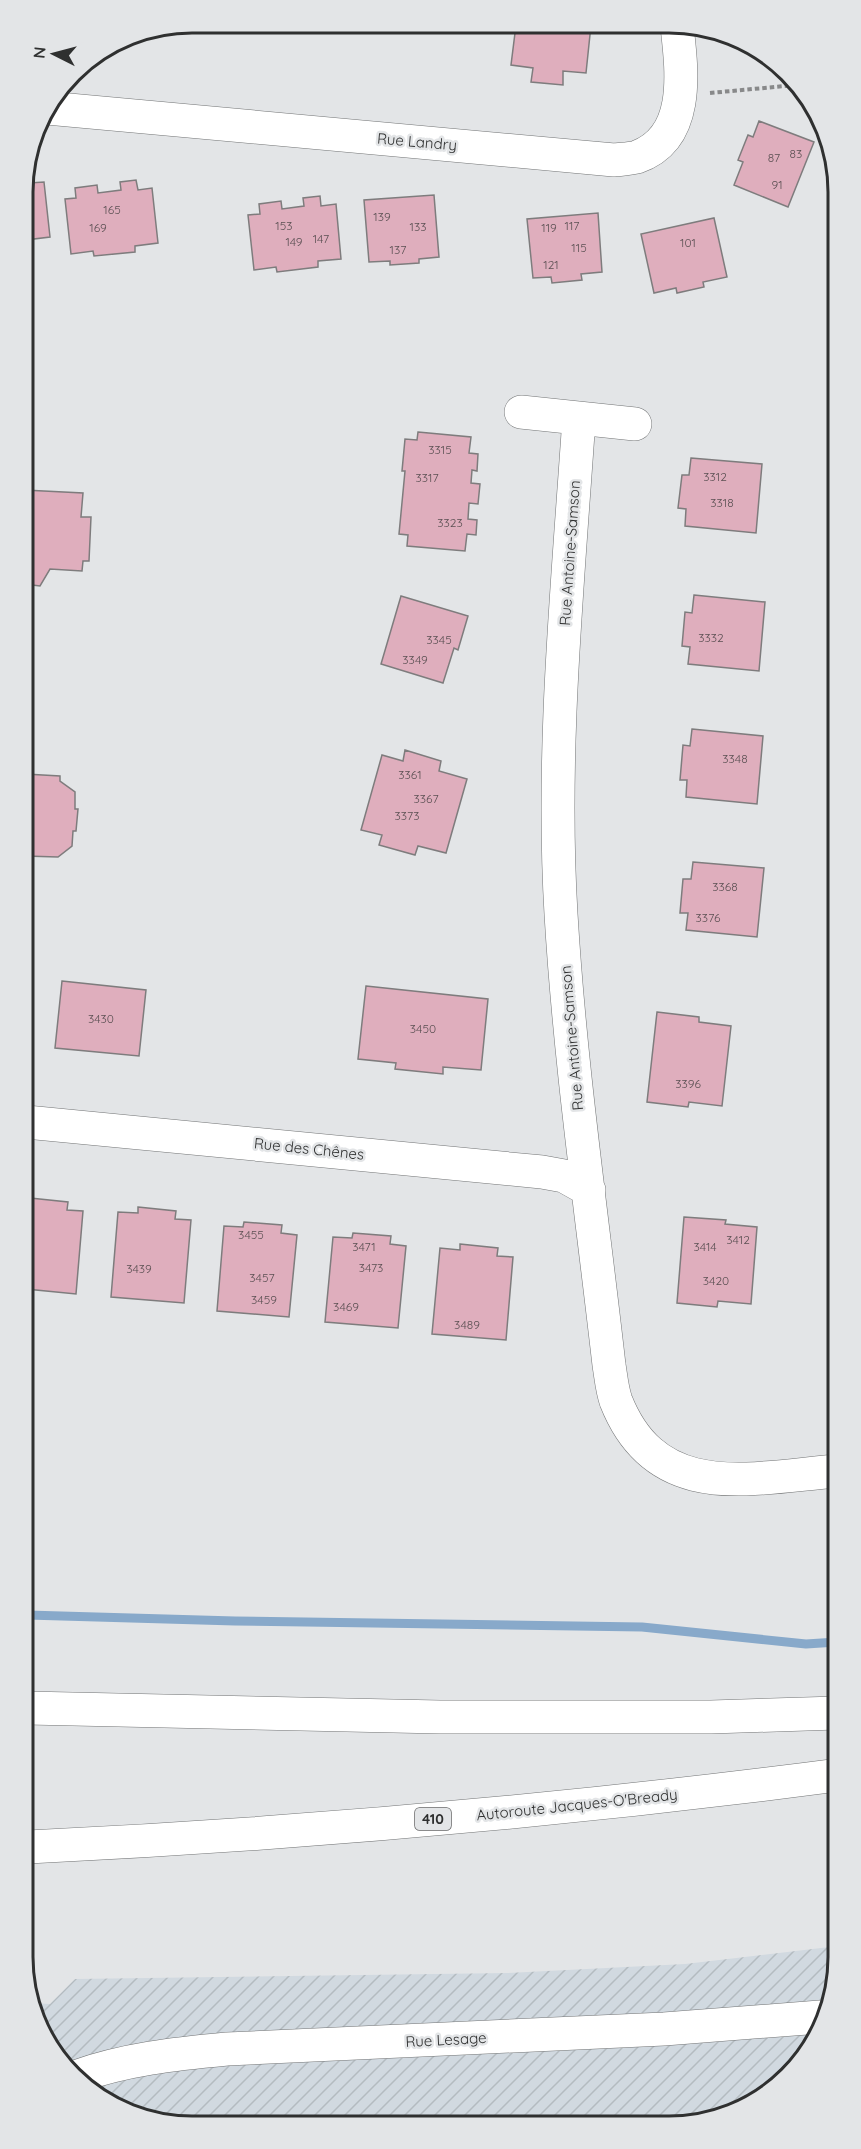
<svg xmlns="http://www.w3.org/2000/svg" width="861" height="2149" font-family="Quicksand,sans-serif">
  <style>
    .industrial { fill: url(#industrial-furrows) }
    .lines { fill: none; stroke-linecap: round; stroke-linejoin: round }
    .stream { stroke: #88a9ca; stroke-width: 9 }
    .building { fill: #dfaebd; stroke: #7e7c7d; stroke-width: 1.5 }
    .minor-casing { stroke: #727475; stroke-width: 34 }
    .highway-casing { stroke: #727475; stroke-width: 34 }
    .path { stroke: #88898a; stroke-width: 4; stroke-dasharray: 4.5 3; stroke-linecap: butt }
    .minor { stroke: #fff; stroke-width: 33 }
    .highway { stroke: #fff; stroke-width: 33 }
    .labels { text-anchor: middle; stroke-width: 5; stroke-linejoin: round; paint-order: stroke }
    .number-label { font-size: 12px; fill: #5b5053 }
    .shield { fill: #e3e5e7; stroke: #656667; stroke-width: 1.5 }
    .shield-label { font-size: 14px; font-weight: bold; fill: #2f3030 }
    .street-label { font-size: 15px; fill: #2f3030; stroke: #e3e5e7 }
    .rim { fill: none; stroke: #2f3030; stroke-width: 3 }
  </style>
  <defs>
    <pattern id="industrial-furrows" width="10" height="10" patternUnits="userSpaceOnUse" patternTransform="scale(1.5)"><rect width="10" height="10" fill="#d1d9e0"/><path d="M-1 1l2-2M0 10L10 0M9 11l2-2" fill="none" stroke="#b4bbc0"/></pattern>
  </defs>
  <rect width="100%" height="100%" fill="#e3e5e7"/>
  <path class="industrial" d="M838 1946V1968L803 2060 763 2098 713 2121 159 2123 80 2084 30 2003 50 2004 75 1979 508 1973 685 1964Z"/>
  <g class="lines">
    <path class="stream" d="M27 1615 235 1621 642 1627 806 1644 837 1642"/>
  </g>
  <path class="building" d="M516 25H591L586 73 563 71V85L531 82 533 68 511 65Z
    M759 121 814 142 788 207 734 185 743 162 738 160 748 135 753 137Z
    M28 174 29 183 44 182 50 237 26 240 27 245H23V181L25 175Z
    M136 180 138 190 152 188 158 243 135 246V252L94 256 93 251 71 254 65 199 76 198 75 188 97 185 98 193 121 190 120 182Z
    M434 195 439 257 419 259V263L390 265V261L369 262 364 200Z
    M320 196 321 206 336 204 341 259 318 261V267L277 272 276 267 254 270 248 215 260 214 259 204 281 201 282 209 304 206 303 198Z
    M598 213 602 272 581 274 582 280 552 283 551 277 533 278 527 219Z
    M714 218 727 277 703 282 704 287 677 293 676 288 654 293 641 234Z
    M418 432 471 437 469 453 478 454 477 471 472 470 471 483 480 484 478 504 469 503 468 519 477 520 476 535 467 534 465 551 407 546 408 535 399 534 405 471H402L405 439 417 440Z
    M691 458 762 464 756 533 685 526 686 509 678 508 682 475H689Z
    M24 490 83 493 81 517H91L89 561H83L82 571 50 569 40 586 24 584Z
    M694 595 765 602 759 671 688 664 690 647 682 646 685 612 692 613Z
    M401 596 468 616 458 650 454 648 443 683 381 664Z
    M692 729 763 736 757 804 686 797 687 780H680L683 745 690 746Z
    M405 750 441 761 439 771 467 779 446 853 418 846 415 855 379 845 382 835 361 830 382 755 403 761Z
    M25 774 60 776V781L75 792V809H78L76 831H73L72 846 58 857 25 856Z
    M693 862 764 868 757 937 686 930 688 913H680L683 879H691Z
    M62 981 146 990 139 1056 55 1048Z
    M366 986 488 999 481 1070 443 1067V1074L395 1069 396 1063 358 1059Z
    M657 1012 699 1017V1022L731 1026 722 1106 689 1102 688 1107 647 1102Z
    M30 1198 68 1202 67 1210 83 1211 76 1294 26 1289V1204H30Z
    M138 1207 176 1211 175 1219 191 1220 184 1303 111 1297 118 1212 138 1213Z
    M684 1217 726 1220 725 1224 757 1227 751 1304 718 1301 717 1307 677 1303Z
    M244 1222 282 1225 281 1233 297 1235 289 1317 217 1311 224 1226 243 1227Z
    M353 1233 391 1236 390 1244 406 1246 398 1328 325 1322 333 1237 352 1238Z
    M460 1244 498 1248 497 1256 513 1257 506 1340 432 1334 440 1248 460 1250Z"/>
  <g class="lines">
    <defs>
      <path id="minor" d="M47 108 614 160C621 159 630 159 637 157 691 138 682 71 677 26
        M521 412 635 424
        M579 418C568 583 551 749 561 914 570 1065 592 1215 609 1365 611 1377 612 1390 616 1401 657 1504 750 1478 837 1471
        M26 1122 542 1172 564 1176 589 1190
        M75 2077C126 2059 174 2054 227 2049L664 2029 820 2017"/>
      <path id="highway" d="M27 1708 440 1717H711L837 1713
        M28 1847C299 1834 569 1810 838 1775"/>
    </defs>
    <use href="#minor" class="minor-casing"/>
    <use href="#highway" class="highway-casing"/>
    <path class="path" d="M710 93 796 85"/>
    <use href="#minor" class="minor"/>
    <use href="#highway" class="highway"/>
  </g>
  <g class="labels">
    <g class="number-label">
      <text x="796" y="158">83</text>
      <text x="774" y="162">87</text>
      <text x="777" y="189">91</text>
      <text x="112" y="214">165</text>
      <text x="382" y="221">139</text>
      <text x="284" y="230">153</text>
      <text x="572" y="230">117</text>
      <text x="418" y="231">133</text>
      <text x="98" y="232">169</text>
      <text x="549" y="232">119</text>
      <text x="321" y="243">147</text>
      <text x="294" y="246">149</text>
      <text x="688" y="247">101</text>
      <text x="579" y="252">115</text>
      <text x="398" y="254">137</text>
      <text x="551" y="269">121</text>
      <text x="440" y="454">3315</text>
      <text x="715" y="481">3312</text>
      <text x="427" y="482">3317</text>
      <text x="722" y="507">3318</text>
      <text x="450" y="527">3323</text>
      <text x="711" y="642">3332</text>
      <text x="439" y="644">3345</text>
      <text x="415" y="664">3349</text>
      <text x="735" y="763">3348</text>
      <text x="410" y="779">3361</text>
      <text x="426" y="803">3367</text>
      <text x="407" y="820">3373</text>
      <text x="725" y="891">3368</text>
      <text x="708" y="922">3376</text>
      <text x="101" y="1023">3430</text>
      <text x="423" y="1033">3450</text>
      <text x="688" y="1088">3396</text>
      <text x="251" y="1239">3455</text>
      <text x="738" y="1244">3412</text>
      <text x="364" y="1251">3471</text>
      <text x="705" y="1251">3414</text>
      <text x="371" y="1272">3473</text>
      <text x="139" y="1273">3439</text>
      <text x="262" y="1282">3457</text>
      <text x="716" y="1285">3420</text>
      <text x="264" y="1304">3459</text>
      <text x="346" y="1311">3469</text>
      <text x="467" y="1329">3489</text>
    </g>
    <rect class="shield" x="415" y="1808" width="36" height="22" rx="4.5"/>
    <g class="shield-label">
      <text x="433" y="1824">410</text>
    </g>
    <g class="street-label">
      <text transform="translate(417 142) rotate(5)" y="5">Rue Landry</text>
      <text transform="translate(570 553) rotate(-86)" y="5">Rue Antoine-Samson</text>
      <text transform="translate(572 1038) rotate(-95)" y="5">Rue Antoine-Samson</text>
      <text transform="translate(309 1149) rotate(6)" y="5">Rue des Chênes</text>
      <text transform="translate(577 1805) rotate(-6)" y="5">Autoroute Jacques-O'Bready</text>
      <text transform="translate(446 2040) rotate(-3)" y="5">Rue Lesage</text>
    </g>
  </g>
  <path d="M0 0H861V2149H0ZM192 33H669A159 159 0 0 1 828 192V1957A159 159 0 0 1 669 2116H192A159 159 0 0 1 33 1957V192A159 159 0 0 1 192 33Z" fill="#e3e5e7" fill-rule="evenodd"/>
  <path class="rim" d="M192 33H669A159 159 0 0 1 828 192V1957A159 159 0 0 1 669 2116H192A159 159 0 0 1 33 1957V192A159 159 0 0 1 192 33Z"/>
  <g transform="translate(54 54) rotate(276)" stroke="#e3e5e7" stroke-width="4.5" paint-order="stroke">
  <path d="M0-4.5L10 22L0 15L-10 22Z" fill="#2f3030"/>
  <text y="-9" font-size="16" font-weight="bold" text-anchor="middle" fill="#2f3030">N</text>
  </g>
</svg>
